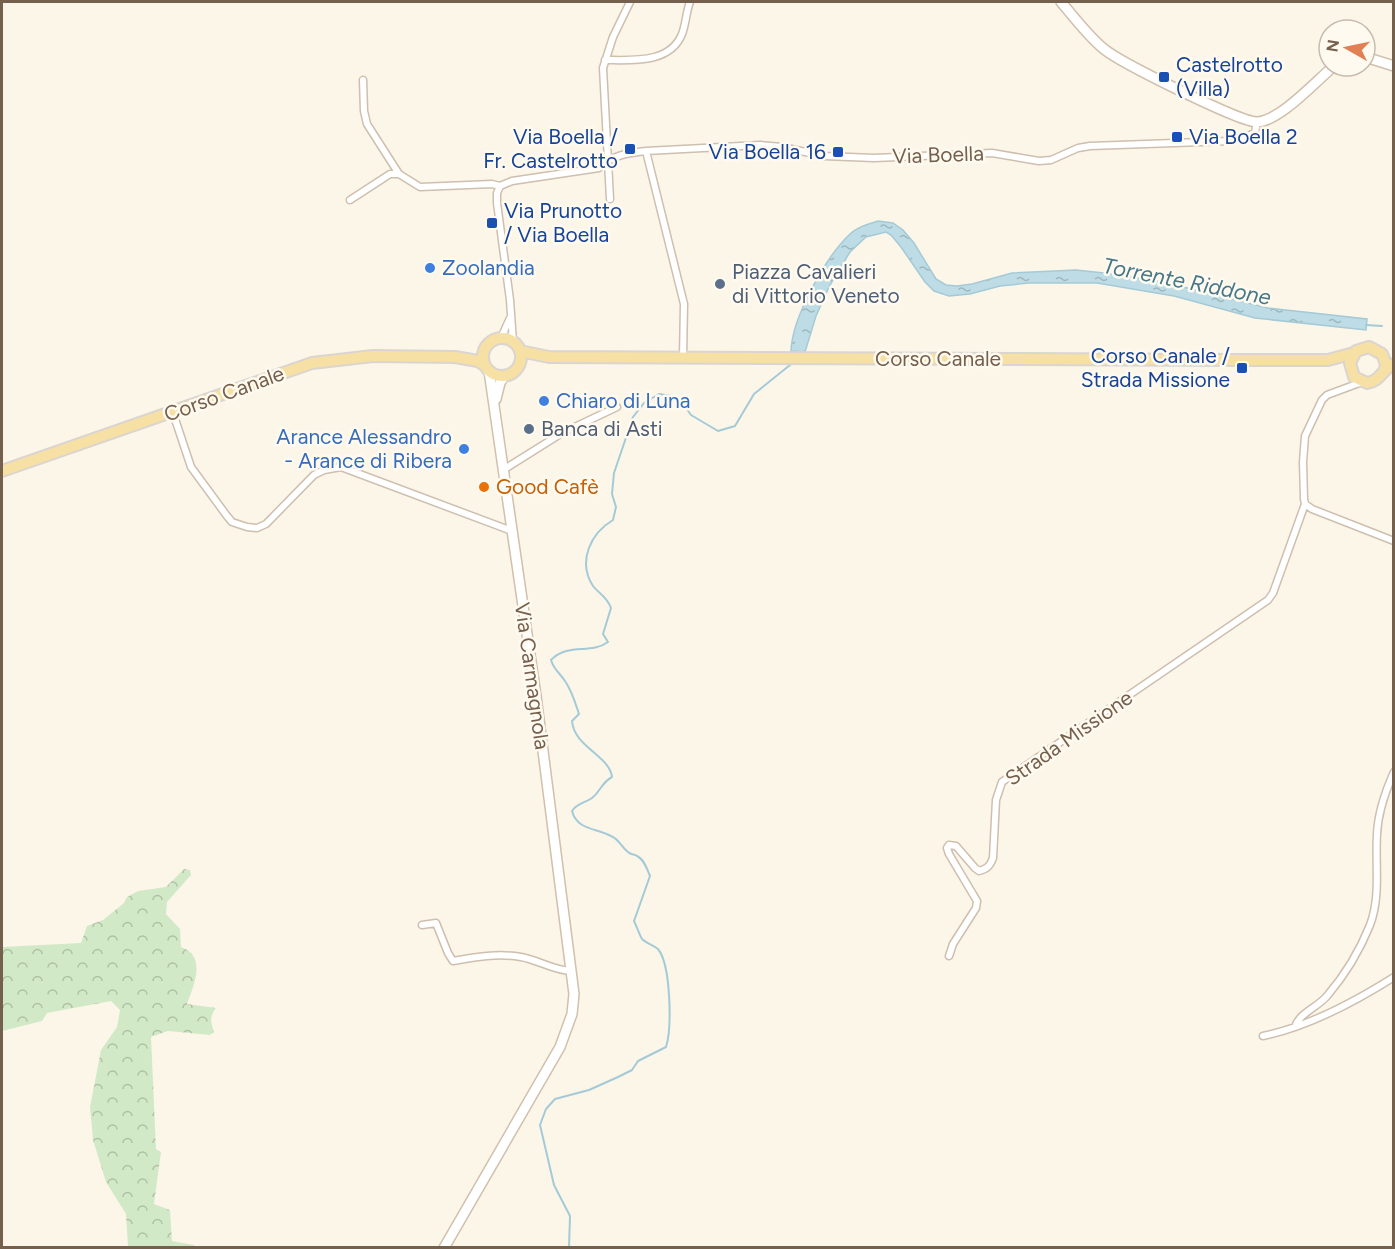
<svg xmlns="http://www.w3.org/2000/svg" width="1395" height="1249" font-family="Figtree,sans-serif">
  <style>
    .forest { fill: url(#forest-crowns) }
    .water { fill: url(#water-ripples); stroke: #a4cad7; stroke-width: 1.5 }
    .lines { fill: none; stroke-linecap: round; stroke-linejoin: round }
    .stream { stroke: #a4cad7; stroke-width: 2 }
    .minor-casing { stroke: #cebfaf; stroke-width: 9 }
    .secondary-casing { stroke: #d0c0ac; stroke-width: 12 }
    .primary-casing { stroke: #dbd5d1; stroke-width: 14 }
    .minor { stroke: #fff; stroke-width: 6 }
    .secondary { stroke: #fff; stroke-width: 9 }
    .primary { stroke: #f7e0a4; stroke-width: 10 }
    .transit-dot { fill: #1a4fb4; stroke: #fefaef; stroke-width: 2 }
    .shop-dot { fill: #3f7fe0; stroke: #fefaef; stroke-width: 2 }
    .service-dot { fill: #5c6f8a; stroke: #fefaef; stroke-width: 2 }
    .food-dot { fill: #e8710a; stroke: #fefaef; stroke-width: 2 }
    .labels { text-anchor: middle; stroke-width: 5; stroke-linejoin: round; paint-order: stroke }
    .transit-label { font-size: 21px; fill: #164399; stroke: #fefaef; text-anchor: start }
    .street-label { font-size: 21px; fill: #755f4d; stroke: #fefaef }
    .shop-label { font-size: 21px; fill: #366cbe; stroke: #fefaef; text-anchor: start }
    .service-label { font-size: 21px; fill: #4e5e75; stroke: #fefaef; text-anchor: start }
    .food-label { font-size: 21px; fill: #c56008; stroke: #fefaef; text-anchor: start }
    .water-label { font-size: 22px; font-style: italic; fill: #477788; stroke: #fefaef }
  </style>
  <defs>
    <pattern id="forest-crowns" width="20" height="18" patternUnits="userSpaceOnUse" patternTransform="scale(1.5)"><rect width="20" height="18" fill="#d2e9c7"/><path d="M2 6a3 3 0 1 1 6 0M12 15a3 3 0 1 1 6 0" fill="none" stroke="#afc0a4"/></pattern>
    <pattern id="water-ripples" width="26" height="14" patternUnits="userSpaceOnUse" patternTransform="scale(1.5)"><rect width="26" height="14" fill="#bddce5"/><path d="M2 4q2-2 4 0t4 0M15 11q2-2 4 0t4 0" fill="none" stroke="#9eb6bc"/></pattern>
  </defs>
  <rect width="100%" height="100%" fill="#fcf6e9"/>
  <path class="forest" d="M184 869 190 870 191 875 167 902 166 914 180 929 181 947C207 956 194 985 187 1004L216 1008C209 1017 211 1022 214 1032L210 1035 168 1031 151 1037 156 1149 161 1152 154 1204 170 1210 172 1241 194 1245 195 1247H128L126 1214 106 1182 93 1140 90 1107 101 1050 117 1027 120 1010 111 1001 47 1013 42 1021 2 1031V947L81 943 87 926 103 920 124 903 127 897 138 891 166 887Z"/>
  <path class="water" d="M878 221 893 223 903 230 914 243 936 279 946 285 957 286 972 284 1012 273 1076 270 1123 275 1163 282 1268 308 1367 319 1366 330 1255 318 1174 296 1097 283H1029L1000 286 970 294 949 296 934 291 925 282 901 247 891 235 886 232 866 237 850 252 830 285 816 316 805 352 791 351C792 318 825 258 849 235 857 227 868 224 878 221Z"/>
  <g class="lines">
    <path class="stream" d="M1366 325 1382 326
      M569 1248 570 1216 554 1185 540 1125 546 1109 555 1099 589 1090 618 1077 632 1070 638 1061 666 1047C672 1028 671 965 658 949 653 945 646 943 642 939 639 934 637 927 634 921L650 876C647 869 644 859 637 856 634 854 631 855 628 852 621 847 620 840 611 836 596 828 577 830 572 811 577 803 585 803 592 798 601 791 601 783 612 777 610 756 574 747 572 721L579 714C575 702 572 691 565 681 559 672 554 670 551 660 569 642 590 655 608 642L603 634 611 608C606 595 600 595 593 586 577 561 591 533 613 520L616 507 612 494 614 473 633 417 644 403 659 394 672 396 682 402 691 415 718 431 735 426 754 394 795 361"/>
    <defs>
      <path id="minor" d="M605 60C632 60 670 64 682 34 686 24 686 12 690 2
        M363 80 364 111 367 124 399 174
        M646 151 684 304 683 358
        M500 186 497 193V203L510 300 513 342
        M610 199 603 68 613 37 630 2
        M350 200 390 174H399L420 187 492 184 500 186 512 181 599 168C612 155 628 153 646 151L760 145 782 147 824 156 874 158 992 153 1039 161 1051 160 1078 148 1090 146 1230 141 1247 137 1255 132 1257 122
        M501 338 510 318
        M1362 382 1327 395 1322 400 1305 436 1303 462 1304 499 1305 504 1312 509 1394 541
        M173 413 191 467 227 516 232 522 247 527 257 528 266 524 314 475 324 470 341 467 512 531
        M503 470 562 433 617 407
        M422 925 436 923 448 953 453 961C475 957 499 953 521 957 539 960 554 971 572 971
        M949 956 953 944 976 908 977 901 949 854 947 848 949 845 956 846 975 868 979 871C987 869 990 866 993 858L996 800 1002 782 1268 600 1273 593 1305 504
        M1295 1027C1299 1013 1318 1007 1327 996 1345 975 1360 950 1370 925 1381 896 1375 864 1377 834 1378 812 1385 792 1394 772
        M1263 1036C1307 1027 1356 1001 1394 977"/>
      <path id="secondary" d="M1061 2C1075 18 1088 36 1104 49 1121 63 1240 122 1257 122 1280 121 1316 81 1334 66
        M1365 57 1394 66
        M496 399 500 383 504 376
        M444 1248 560 1047 572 1014 574 994 536 696 489 371"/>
      <path id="primary" d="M483 357a19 19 0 1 1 38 0a19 19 0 1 1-38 0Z
        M520 351 549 357 1240 360H1328L1354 353
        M1385 369 1386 364 1382 354 1369 347 1356 351 1350 363 1354 377 1367 383C1381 381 1382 369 1394 364
        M2 471 312 363 373 356 455 357 478 361 484 365"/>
    </defs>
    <use href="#minor" class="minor-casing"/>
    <use href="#secondary" class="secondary-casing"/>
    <use href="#primary" class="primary-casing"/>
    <use href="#minor" class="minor"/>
    <use href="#secondary" class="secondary"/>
    <use href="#primary" class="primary"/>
  </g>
  <g class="transit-dot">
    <rect x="1158" y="71" width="12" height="12" rx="3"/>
    <rect x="1171" y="131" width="12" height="12" rx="3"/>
    <rect x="624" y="143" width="12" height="12" rx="3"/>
    <rect x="832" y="146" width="12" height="12" rx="3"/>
    <rect x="486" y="217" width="12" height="12" rx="3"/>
    <rect x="1236" y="362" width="12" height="12" rx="3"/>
  </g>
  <g class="shop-dot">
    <circle cx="430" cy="268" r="6"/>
    <circle cx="544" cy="401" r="6"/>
    <circle cx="464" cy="449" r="6"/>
  </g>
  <g class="service-dot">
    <circle cx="720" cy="284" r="6"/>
    <circle cx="529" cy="429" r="6"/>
  </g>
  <circle class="food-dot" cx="484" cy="487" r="6"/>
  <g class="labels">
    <g class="transit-label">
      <text x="1176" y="72">Castelrotto<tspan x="1176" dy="24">(Villa)</tspan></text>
      <text x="618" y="144" text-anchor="end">Via Boella /<tspan x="618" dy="24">Fr. Castelrotto</tspan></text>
      <text x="1189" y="144">Via Boella 2</text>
      <text x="826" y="159" text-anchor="end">Via Boella 16</text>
      <text x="504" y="218">Via Prunotto<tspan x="504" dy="24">/ Via Boella</tspan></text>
      <text x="1230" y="363" text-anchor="end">Corso Canale /<tspan x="1230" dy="24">Strada Missione</tspan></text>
    </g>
    <g class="street-label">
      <text transform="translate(938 155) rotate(-2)" y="7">Via Boella</text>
      <text x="938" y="366">Corso Canale</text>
      <text transform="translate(224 394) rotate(-20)" y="7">Corso Canale</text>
      <text transform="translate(532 676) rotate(82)" y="7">Via Carmagnola</text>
      <text transform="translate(1069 738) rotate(-35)" y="7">Strada Missione</text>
    </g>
    <g class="shop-label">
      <text x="442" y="275">Zoolandia</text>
      <text x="556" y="408">Chiaro di Luna</text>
      <text x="452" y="444" text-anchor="end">Arance Alessandro<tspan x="452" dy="24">- Arance di Ribera</tspan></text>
    </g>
    <g class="service-label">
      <text x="732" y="279">Piazza Cavalieri<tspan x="732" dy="24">di Vittorio Veneto</tspan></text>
      <text x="541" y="436">Banca di Asti</text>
    </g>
    <g class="food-label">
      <text x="496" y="494">Good Cafè</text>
    </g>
    <g class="water-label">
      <text transform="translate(1187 281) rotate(11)" y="8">Torrente Riddone</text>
    </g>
  </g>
  <rect width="1395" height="1249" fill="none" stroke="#755f4d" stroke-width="6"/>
  <g transform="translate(1347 48) rotate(279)"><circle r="28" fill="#fefaef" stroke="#c7bcae" stroke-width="1.5"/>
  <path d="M0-4.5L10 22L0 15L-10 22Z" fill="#e18053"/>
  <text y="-9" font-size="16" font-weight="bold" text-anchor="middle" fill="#755f4d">N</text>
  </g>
</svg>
